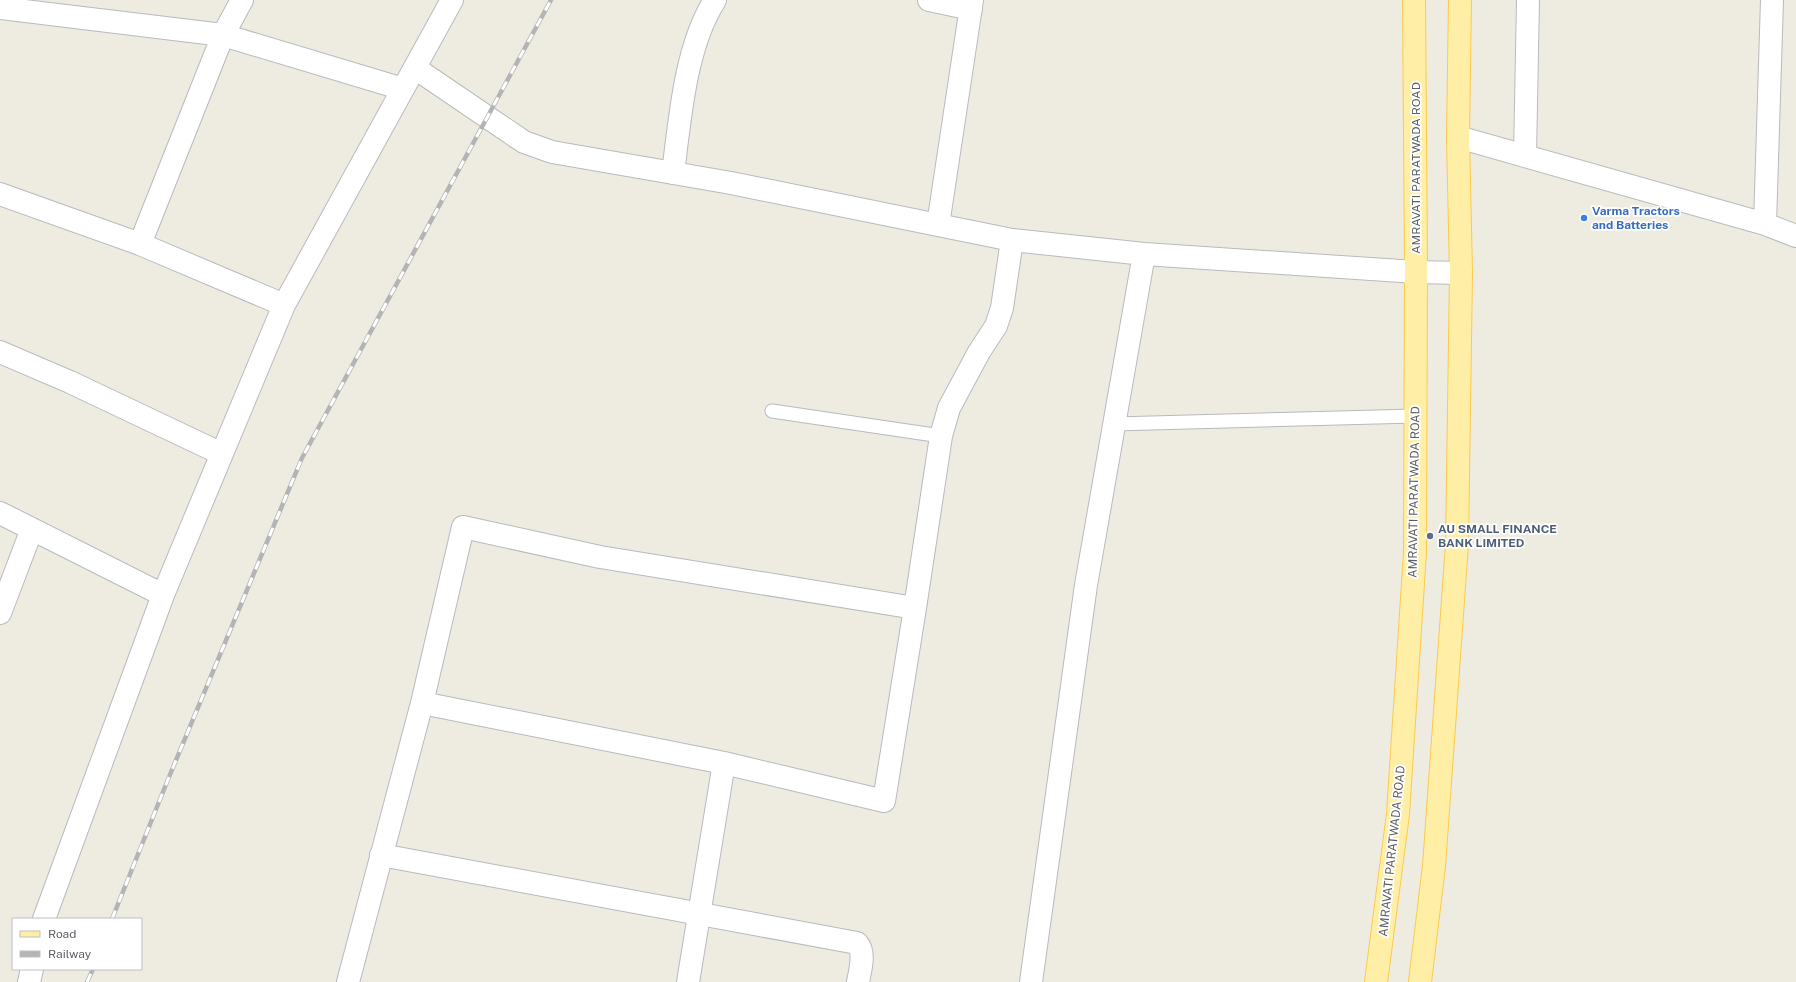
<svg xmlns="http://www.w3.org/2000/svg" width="1796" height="982" font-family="'Public Sans',sans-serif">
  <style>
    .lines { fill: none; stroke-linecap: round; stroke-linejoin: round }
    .lane-casing { stroke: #b7babf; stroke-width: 15 }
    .street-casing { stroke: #b7babf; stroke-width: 24 }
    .primary-casing { stroke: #fec94b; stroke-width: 24 }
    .lane { stroke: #fff; stroke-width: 13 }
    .street { stroke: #fff; stroke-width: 22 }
    .primary { stroke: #ffefa6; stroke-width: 22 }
    .rail-casing { stroke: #b3b4b5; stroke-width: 4.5 }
    .rail { stroke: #fff; stroke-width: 3; stroke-dasharray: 9; stroke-linecap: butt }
    .shop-dot { fill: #3f7fe0; stroke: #fff; stroke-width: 1.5 }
    .service-dot { fill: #5c6f8a; stroke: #fff; stroke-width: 1.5 }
    .labels { text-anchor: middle; stroke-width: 3.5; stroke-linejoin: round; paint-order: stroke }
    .street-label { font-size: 12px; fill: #5a5f64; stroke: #fff }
    .shop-label { font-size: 12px; font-weight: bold; fill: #366cbe; stroke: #fff; text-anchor: start }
    .service-label { font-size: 12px; font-weight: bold; fill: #4e5e75; stroke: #fff; text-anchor: start }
  </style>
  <rect width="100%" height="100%" fill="#eeebe1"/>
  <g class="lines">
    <defs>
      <path id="lane" d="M772 411 941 436
        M1114 424 1416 416"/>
      <path id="street" d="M929 0 971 9
        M0 8 223 35 403 89
        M415 68 524 142 552 152 731 183 1012 240 1144 254 1416 272 1461 273
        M1458 137 1765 224 1796 236
        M1525 156 1528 0
        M673 173C680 119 685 47 715 0
        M0 194 140 244 284 305
        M1765 224 1772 0
        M938 225 972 0
        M140 244 223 35 242 0
        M0 352 70 382 222 454
        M0 513 163 595
        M0 613 32 529
        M422 703 724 763 884 801 915 608 941 436 949 408 979 352 996 326 1002 308 1012 240
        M381 855 857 943C866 953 860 970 858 982
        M44 919 163 595 284 305 452 0
        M29 982 32 969
        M348 982 422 703 463 527 600 557 915 608
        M688 982 724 763
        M1031 982 1086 585 1144 254"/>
      <path id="primary" d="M1376 982 1398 814 1415 552 1416 266 1414 0
        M1420 982 1434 866 1457 544 1461 273 1458 137 1460 0"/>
    </defs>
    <use href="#lane" class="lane-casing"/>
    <use href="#street" class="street-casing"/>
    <use href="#primary" class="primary-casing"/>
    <use href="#lane" class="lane"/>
    <use href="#street" class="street"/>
    <use href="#primary" class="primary"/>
    <defs>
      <path id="rail" d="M112 919 169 777 302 458 551 0
        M87 982 93 969"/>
    </defs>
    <use href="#rail" class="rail-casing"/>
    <use href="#rail" class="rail"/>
  </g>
  <circle class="shop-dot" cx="1584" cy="218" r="4"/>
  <circle class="service-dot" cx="1430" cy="536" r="4"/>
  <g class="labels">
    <g class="street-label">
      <text transform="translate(1416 168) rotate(-90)" y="4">AMRAVATI PARATWADA ROAD</text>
      <text transform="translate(1414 492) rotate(-89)" y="4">AMRAVATI PARATWADA ROAD</text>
      <text transform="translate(1392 851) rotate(-84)" y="4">AMRAVATI PARATWADA ROAD</text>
    </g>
    <g class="shop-label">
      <text x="1592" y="215">Varma Tractors<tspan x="1592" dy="14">and Batteries</tspan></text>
    </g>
    <g class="service-label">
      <text x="1438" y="533">AU SMALL FINANCE<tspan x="1438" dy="14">BANK LIMITED</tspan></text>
    </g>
  </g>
  <rect x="12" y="918" width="130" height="52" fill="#ffffff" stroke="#bdbfc1"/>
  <rect x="20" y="931" width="20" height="6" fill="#ffefa6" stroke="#bdbfc1"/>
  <text x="48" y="938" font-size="12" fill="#5a5f64">Road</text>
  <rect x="20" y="951" width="20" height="6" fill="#b3b4b5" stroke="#bdbfc1"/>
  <text x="48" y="958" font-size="12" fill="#5a5f64">Railway</text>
</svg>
